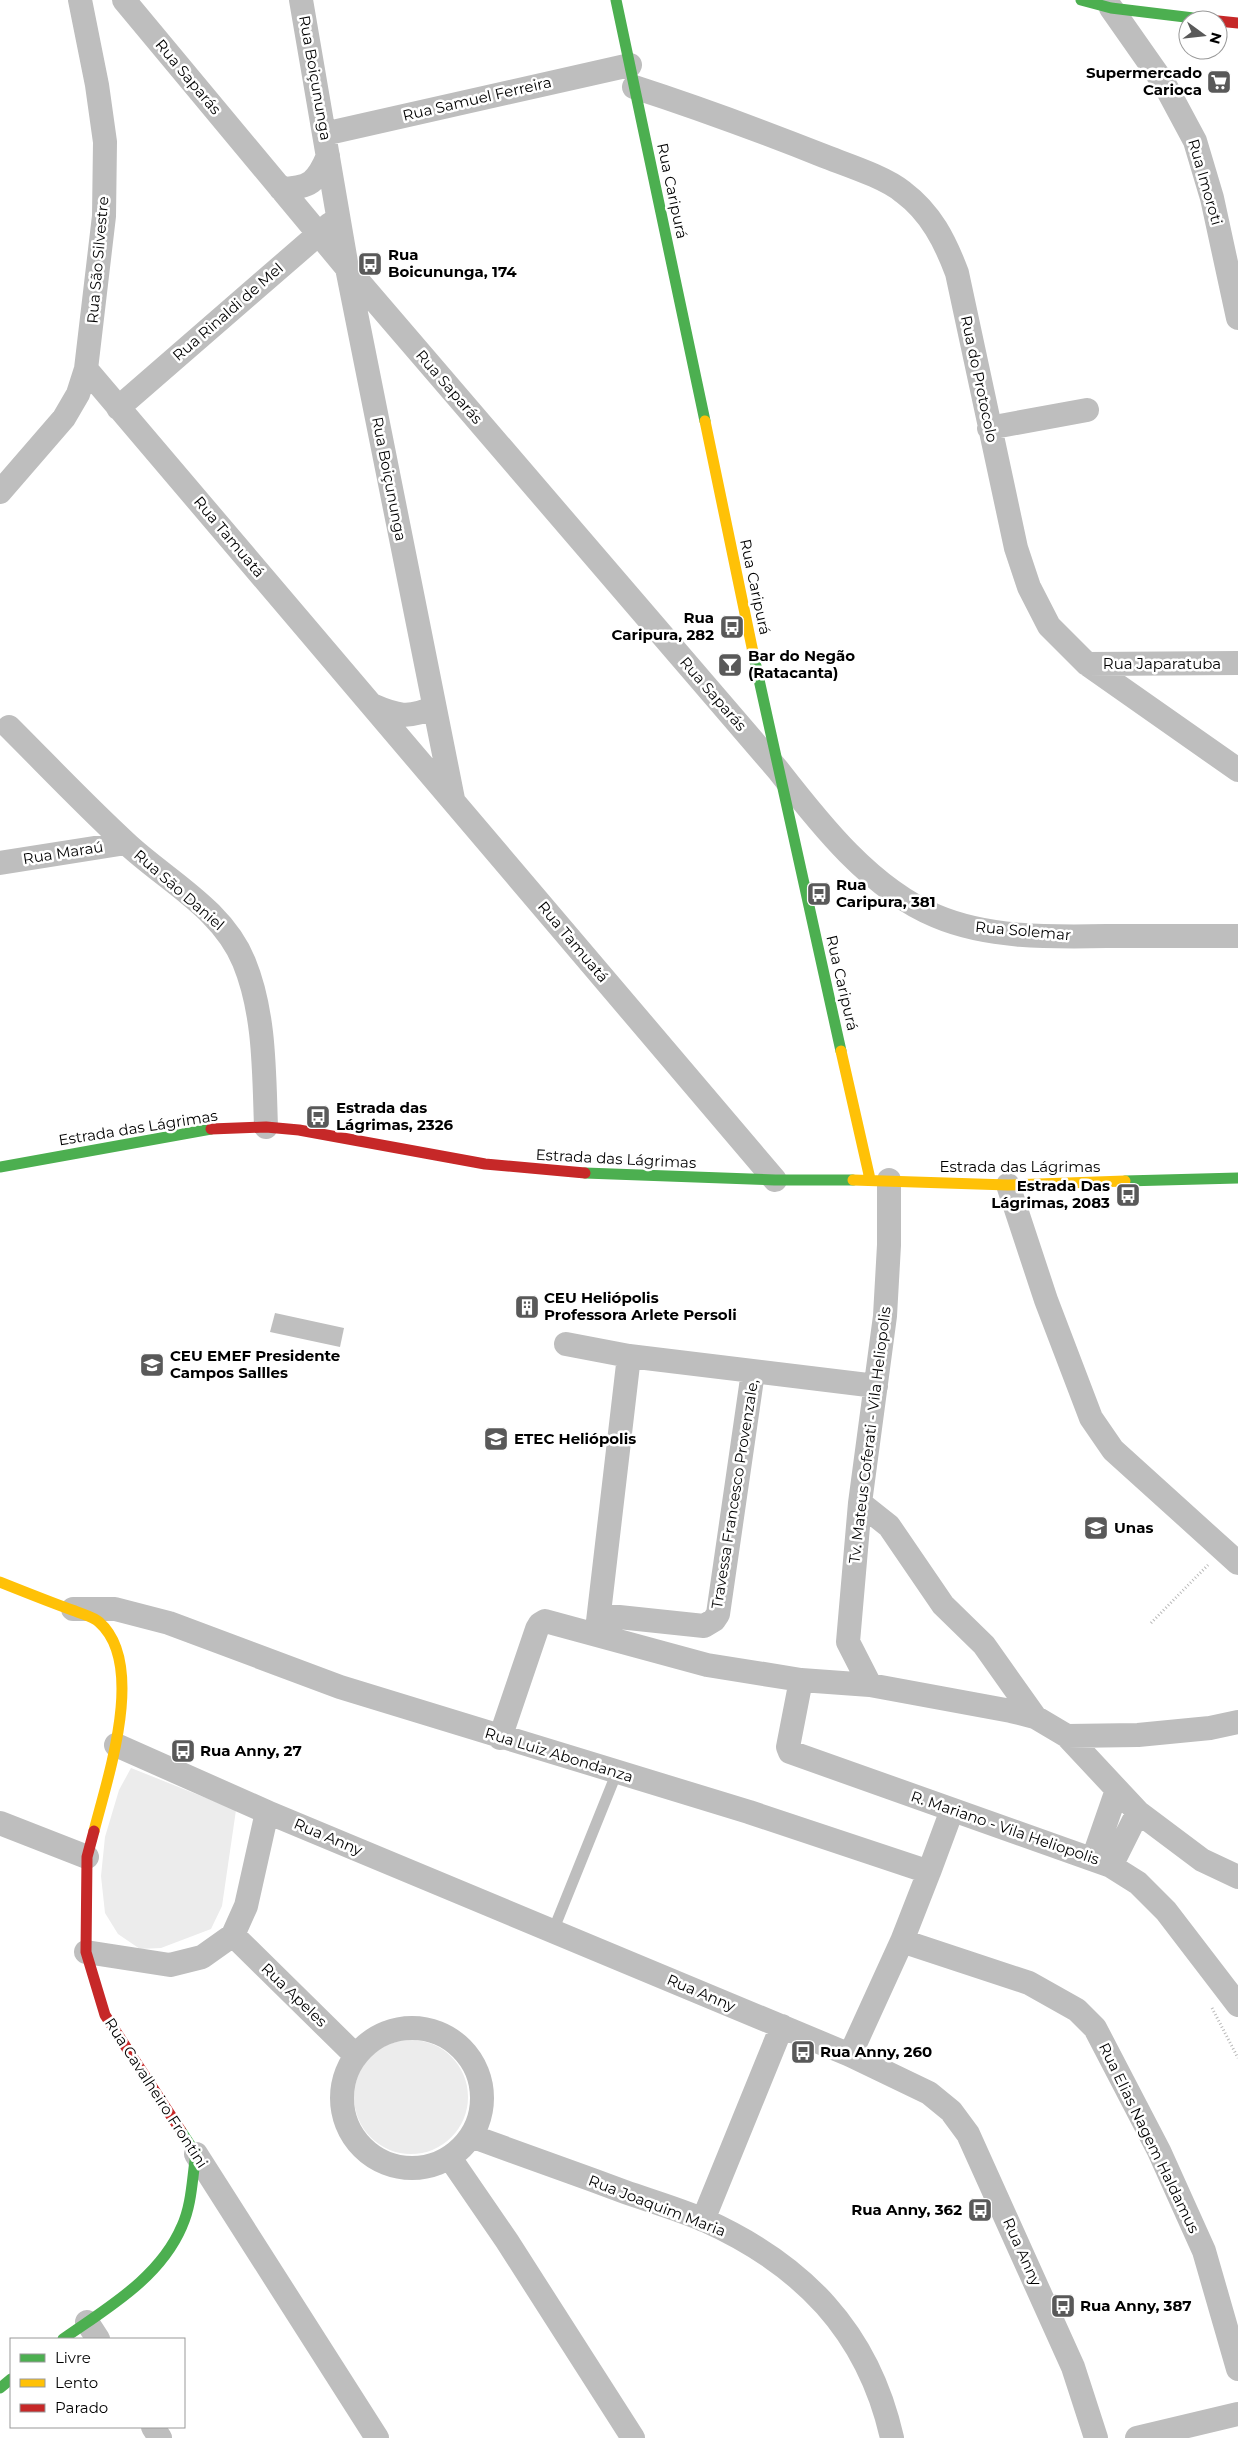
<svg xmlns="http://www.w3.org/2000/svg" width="1238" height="2438" font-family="Montserrat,sans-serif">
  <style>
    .green { fill: #ececec }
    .water { fill: #bfbfbf }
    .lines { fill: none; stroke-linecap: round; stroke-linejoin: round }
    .path { stroke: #b9b9b9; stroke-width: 3; stroke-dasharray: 1 2.5; stroke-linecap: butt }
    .lane { stroke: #bebebe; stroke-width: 11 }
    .street { stroke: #bebebe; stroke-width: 24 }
    .fast { stroke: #4caf50; stroke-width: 11 }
    .slow { stroke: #ffc107; stroke-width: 11 }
    .jam { stroke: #c62828; stroke-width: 11 }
    .labels { text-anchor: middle; stroke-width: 5; stroke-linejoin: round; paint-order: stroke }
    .poi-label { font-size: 15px; font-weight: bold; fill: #000; stroke: #fff; text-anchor: start }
    .street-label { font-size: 15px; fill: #000; stroke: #fff }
  </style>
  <rect width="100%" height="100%" fill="#fff"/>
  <path class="green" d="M131 1768 236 1810 222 1906 211 1929 161 1948 140 1949 118 1934 105 1913 101 1876 105 1837 119 1790Z
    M354 2097a57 57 0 1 1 114 0a57 57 0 1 1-114 0Z"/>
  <path class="water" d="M275 1313 344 1328 340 1347 270 1332Z"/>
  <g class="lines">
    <path class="path" d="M1151 1623 1208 1565
      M1212 2008 1238 2058"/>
    <path class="lane" d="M553 1931 617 1772"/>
    <path class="street" d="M124 0 347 268 778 770C820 824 871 889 936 916 990 939 1055 937 1112 936 1154 936 1196 936 1238 936
      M301 0 347 268 453 799
      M1111 8 1165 85 1195 141 1212 198 1238 318
      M634 87C699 108 761 131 824 156 847 165 885 177 903 192 931 213 945 241 957 273L1016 548 1029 587 1049 626 1087 664 1238 770
      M324 134 630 65
      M281 189C310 188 317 182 328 156
      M86 369 775 1180
      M118 408 330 224
      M989 428 1087 410
      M0 492 64 418 78 394 86 369 104 216 105 142 97 85 80 0
      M1087 664 1238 663
      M372 705C397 716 409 719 434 707
      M9 727C48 766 85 805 125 842 165 880 222 908 244 962 265 1013 264 1072 266 1127
      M0 863 126 843
      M1008 1185 1046 1300 1091 1418 1113 1450 1238 1563
      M566 1344 629 1356 876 1386
      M860 1503 889 1526 943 1605 984 1645 1035 1717
      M73 1609H115L169 1623 340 1687 749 1812 929 1872 902 1941 850 2055
      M600 1615 704 1626 714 1620 718 1614 753 1372
      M597 1630 629 1356
      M801 1680 788 1747 790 1752 1111 1866 1138 1883 1166 1911 1238 2005
      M870 1685 848 1642 860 1503 885 1316 889 1245V1180
      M1067 1736 1138 1812 1202 1860 1238 1877
      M500 1738 537 1629 540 1624 545 1621 707 1665 801 1680 870 1685 1011 1711 1035 1717 1067 1736 1138 1735 1210 1728 1238 1722
      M116 1745 267 1812 850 2055 929 2093 951 2111 968 2134 1073 2367 1096 2438
      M0 1823 87 1857
      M1093 1859 1117 1790
      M1111 1866 1138 1812
      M929 1872 952 1810
      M233 1935 355 2055
      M902 1941 1029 1983 1077 2010 1095 2028 1159 2151 1204 2251 1238 2369
      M86 1952 170 1965 202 1957 233 1935 246 1906 267 1812
      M342 2098a70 70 0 1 1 140 0a70 70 0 1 1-140 0Z
      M471 2136C523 2155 574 2173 625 2192 651 2201 678 2209 704 2220 802 2264 868 2331 892 2438
      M196 2154 377 2438
      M450 2158 507 2241 633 2438
      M703 2220 782 2026
      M87 2322 98 2339
      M153 2427 160 2438
      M1137 2438 1238 2414"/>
    <path class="fast" d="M616 0 705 421
      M1081 0 1111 8 1210 20
      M754 657 841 1051
      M0 1167 211 1129
      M585 1173 775 1180H853
      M1125 1181 1238 1178
      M63 2339C107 2308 160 2278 182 2226 192 2204 192 2178 196 2154L181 2131
      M0 2388 11 2379"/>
    <path class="slow" d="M705 421 754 657
      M841 1051 870 1179
      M853 1180 1008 1185 1125 1181
      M0 1582C25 1592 50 1602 75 1611 82 1614 94 1617 99 1622 147 1664 107 1779 94 1831"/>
    <path class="jam" d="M1218 21 1238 23
      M211 1129 266 1127 299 1130 485 1164 585 1173
      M94 1831 87 1857 86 1952 105 2015 181 2131"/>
  </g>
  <defs>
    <symbol id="supermarket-square" viewBox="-11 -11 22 22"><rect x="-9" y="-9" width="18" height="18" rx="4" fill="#595959" stroke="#fff"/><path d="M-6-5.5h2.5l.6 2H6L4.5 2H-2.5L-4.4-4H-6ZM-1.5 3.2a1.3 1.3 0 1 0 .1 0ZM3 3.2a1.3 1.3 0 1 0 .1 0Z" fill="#fff"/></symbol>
    <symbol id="bus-square" viewBox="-11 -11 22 22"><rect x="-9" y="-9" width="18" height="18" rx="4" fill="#595959" stroke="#fff"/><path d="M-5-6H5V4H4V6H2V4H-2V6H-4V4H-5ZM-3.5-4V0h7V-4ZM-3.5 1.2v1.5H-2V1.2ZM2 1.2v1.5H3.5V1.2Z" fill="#fff"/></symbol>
    <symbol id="bar-square" viewBox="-11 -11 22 22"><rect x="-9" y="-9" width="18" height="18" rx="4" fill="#595959" stroke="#fff"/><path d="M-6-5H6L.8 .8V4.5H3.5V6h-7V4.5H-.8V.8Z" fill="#fff"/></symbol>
    <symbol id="building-square" viewBox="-11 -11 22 22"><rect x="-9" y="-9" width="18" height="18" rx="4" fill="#595959" stroke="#fff"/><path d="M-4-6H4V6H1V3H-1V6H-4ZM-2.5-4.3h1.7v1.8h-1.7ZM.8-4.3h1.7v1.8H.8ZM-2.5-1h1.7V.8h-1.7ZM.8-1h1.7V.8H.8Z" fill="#fff"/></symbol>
    <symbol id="school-square" viewBox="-11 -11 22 22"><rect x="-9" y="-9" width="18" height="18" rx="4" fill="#595959" stroke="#fff"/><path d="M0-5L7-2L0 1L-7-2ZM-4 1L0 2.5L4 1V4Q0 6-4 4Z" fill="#fff"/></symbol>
    <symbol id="university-square" viewBox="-11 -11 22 22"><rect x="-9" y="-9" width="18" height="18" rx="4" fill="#595959" stroke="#fff"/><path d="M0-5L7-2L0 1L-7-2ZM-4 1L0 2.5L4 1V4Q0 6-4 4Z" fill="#fff"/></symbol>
  </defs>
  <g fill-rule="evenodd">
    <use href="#supermarket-square" x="1205" y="68" width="28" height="28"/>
    <use href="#bus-square" x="356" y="250" width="28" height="28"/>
    <use href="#bus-square" x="718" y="613" width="28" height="28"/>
    <use href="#bar-square" x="716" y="651" width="28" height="28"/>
    <use href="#bus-square" x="805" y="880" width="28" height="28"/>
    <use href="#bus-square" x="304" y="1103" width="28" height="28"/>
    <use href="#bus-square" x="1114" y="1181" width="28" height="28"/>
    <use href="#building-square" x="513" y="1293" width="28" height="28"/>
    <use href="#school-square" x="138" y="1351" width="28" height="28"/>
    <use href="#university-square" x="482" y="1425" width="28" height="28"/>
    <use href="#school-square" x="1082" y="1514" width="28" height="28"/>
    <use href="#bus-square" x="169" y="1737" width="28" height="28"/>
    <use href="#bus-square" x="789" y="2038" width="28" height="28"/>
    <use href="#bus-square" x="966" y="2196" width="28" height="28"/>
    <use href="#bus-square" x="1049" y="2292" width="28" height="28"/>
  </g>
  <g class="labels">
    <g class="poi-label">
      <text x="1202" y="78" text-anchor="end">Supermercado<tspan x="1202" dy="17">Carioca</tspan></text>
      <text x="388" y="260">Rua<tspan x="388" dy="17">Boicununga, 174</tspan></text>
      <text x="714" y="623" text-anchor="end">Rua<tspan x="714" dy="17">Caripura, 282</tspan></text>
      <text x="748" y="661">Bar do Negão<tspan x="748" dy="17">(Ratacanta)</tspan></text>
      <text x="836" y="890">Rua<tspan x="836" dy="17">Caripura, 381</tspan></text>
      <text x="336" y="1113">Estrada das<tspan x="336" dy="17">Lágrimas, 2326</tspan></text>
      <text x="1110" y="1191" text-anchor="end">Estrada Das<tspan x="1110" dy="17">Lágrimas, 2083</tspan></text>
      <text x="544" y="1303">CEU Heliópolis<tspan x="544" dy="17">Professora Arlete Persoli</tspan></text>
      <text x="170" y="1361">CEU EMEF Presidente<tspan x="170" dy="17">Campos Sallles</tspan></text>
      <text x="514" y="1444">ETEC Heliópolis</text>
      <text x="1114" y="1533">Unas</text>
      <text x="200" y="1756">Rua Anny, 27</text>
      <text x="820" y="2057">Rua Anny, 260</text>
      <text x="962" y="2215" text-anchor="end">Rua Anny, 362</text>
      <text x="1080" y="2311">Rua Anny, 387</text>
    </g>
    <g class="street-label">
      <text transform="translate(188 77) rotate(50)" y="5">Rua Saparás</text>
      <text transform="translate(315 78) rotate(80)" y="5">Rua Boiçununga</text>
      <text transform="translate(477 99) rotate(-13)" y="5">Rua Samuel Ferreira</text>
      <text transform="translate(1205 182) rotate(74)" y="5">Rua Imoroti</text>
      <text transform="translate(672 191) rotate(78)" y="5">Rua Caripurá</text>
      <text transform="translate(98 260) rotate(-85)" y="5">Rua São Silvestre</text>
      <text transform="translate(228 312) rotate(-41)" y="5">Rua Rinaldi de Mel</text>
      <text transform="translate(979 379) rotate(78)" y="5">Rua do Protocolo</text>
      <text transform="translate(449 387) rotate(49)" y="5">Rua Saparás</text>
      <text transform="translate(389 479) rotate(79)" y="5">Rua Boiçununga</text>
      <text transform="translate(229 537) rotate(50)" y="5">Rua Tamuatá</text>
      <text transform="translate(755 587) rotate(78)" y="5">Rua Caripurá</text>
      <text x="1162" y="669">Rua Japaratuba</text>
      <text transform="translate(713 694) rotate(49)" y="5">Rua Saparás</text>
      <text transform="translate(63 853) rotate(-9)" y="5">Rua Maraú</text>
      <text transform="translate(179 890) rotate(41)" y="5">Rua São Daniel</text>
      <text transform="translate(1023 931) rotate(5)" y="5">Rua Solemar</text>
      <text transform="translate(573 942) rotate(50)" y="5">Rua Tamuatá</text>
      <text transform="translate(842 983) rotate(77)" y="5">Rua Caripurá</text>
      <text transform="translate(138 1128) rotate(-9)" y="5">Estrada das Lágrimas</text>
      <text transform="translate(616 1159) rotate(3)" y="5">Estrada das Lágrimas</text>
      <text x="1020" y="1172">Estrada das Lágrimas</text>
      <text transform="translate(870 1435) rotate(-83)" y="5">Tv. Mateus Coferati - Vila Heliopolis</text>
      <text transform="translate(735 1494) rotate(-81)" y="5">Travessa Francesco Provenzale,</text>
      <text transform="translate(559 1755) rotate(17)" y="5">Rua Luiz Abondanza</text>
      <text transform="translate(1005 1828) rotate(19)" y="5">R. Mariano - Vila Heliopolis</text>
      <text transform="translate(328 1837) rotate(23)" y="5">Rua Anny</text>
      <text transform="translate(701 1993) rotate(23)" y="5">Rua Anny</text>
      <text transform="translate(294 1995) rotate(44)" y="5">Rua Apeles</text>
      <text transform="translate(156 2093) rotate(57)" y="5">Rua Cavalheiro Frontini</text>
      <text transform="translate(1149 2138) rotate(64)" y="5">Rua Elias Nagem Haldamus</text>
      <text transform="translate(657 2206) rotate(21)" y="5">Rua Joaquim Maria</text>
      <text transform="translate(1022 2252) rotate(66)" y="5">Rua Anny</text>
    </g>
  </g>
  <rect x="10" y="2338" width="175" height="90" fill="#ffffff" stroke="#999999"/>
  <rect x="20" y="2354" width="25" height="8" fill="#4caf50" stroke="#999999"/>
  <text x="55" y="2363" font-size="15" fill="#000000">Livre</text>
  <rect x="20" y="2379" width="25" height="8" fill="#ffc107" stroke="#999999"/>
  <text x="55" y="2388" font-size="15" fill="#000000">Lento</text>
  <rect x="20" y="2404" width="25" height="8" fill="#c62828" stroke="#999999"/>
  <text x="55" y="2413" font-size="15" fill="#000000">Parado</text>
  <g transform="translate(1203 35) rotate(105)"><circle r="24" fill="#ffffff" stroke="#999999"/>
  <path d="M0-4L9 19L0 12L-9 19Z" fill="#595959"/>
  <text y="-8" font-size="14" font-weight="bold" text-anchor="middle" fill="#000000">N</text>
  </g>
</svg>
